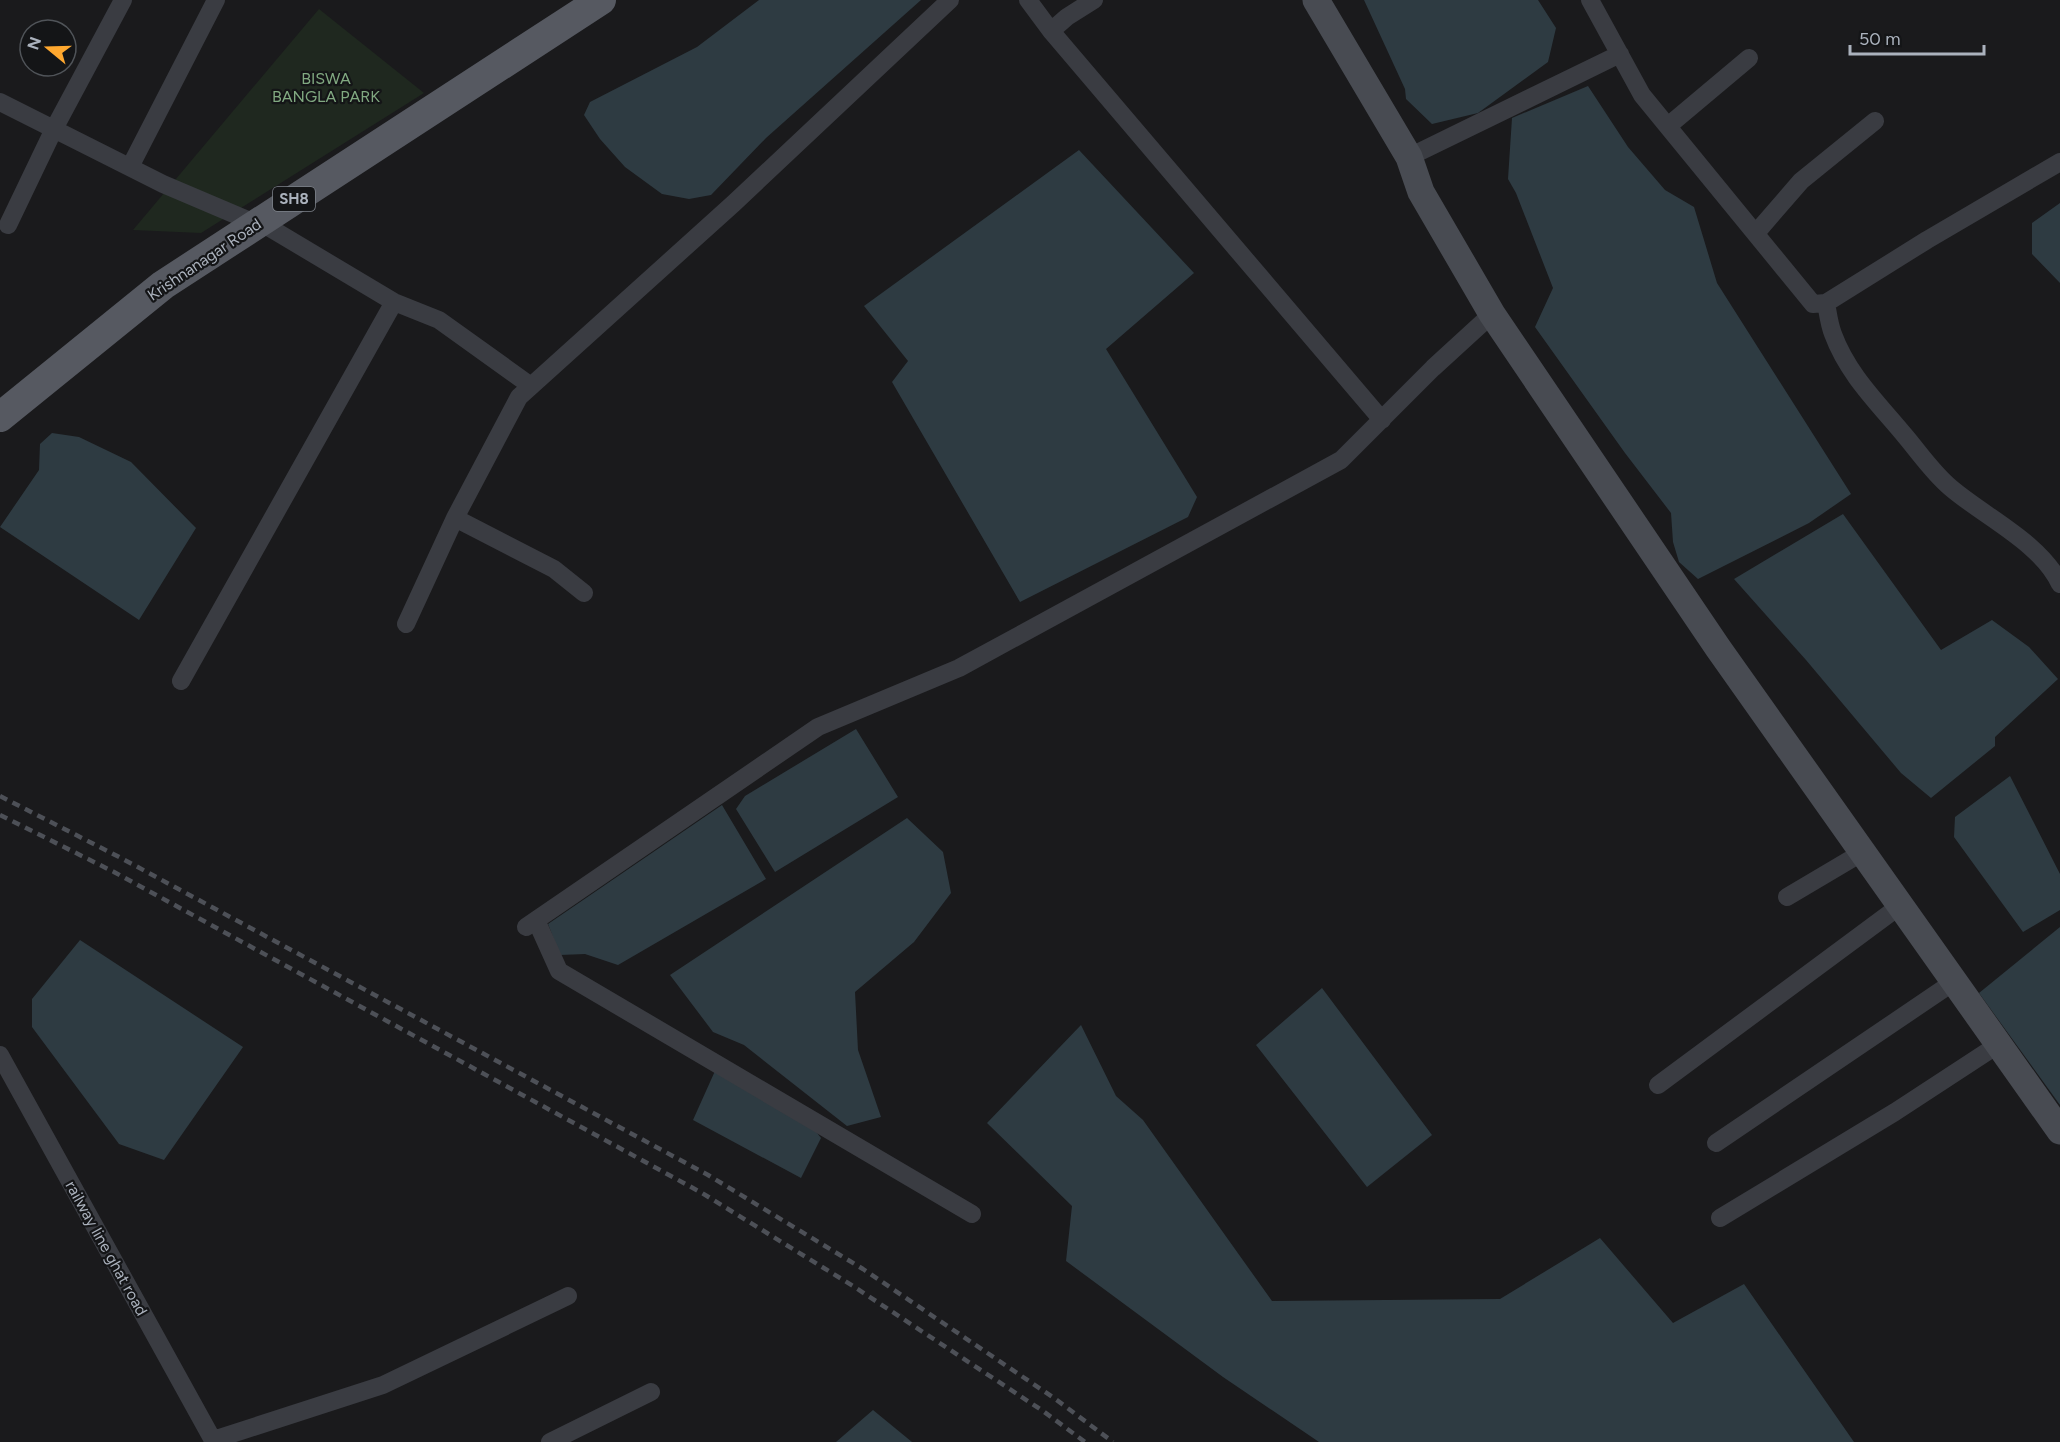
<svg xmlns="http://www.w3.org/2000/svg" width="2060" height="1442" font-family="Figtree,sans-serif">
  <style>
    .green { fill: #1f281f }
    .water { fill: #2e3b42 }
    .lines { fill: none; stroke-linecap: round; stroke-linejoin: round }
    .street { stroke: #3a3c42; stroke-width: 18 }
    .secondary { stroke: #484b52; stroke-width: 27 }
    .primary { stroke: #565961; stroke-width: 30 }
    .rail { stroke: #4d5057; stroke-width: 4.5; stroke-dasharray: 8 6; stroke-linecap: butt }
    .labels { text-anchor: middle; stroke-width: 4.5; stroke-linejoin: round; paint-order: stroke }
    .shield { fill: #141517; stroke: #7e838b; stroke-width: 1.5 }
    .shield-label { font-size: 15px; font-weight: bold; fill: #abb2bd }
    .park-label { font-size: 16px; fill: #81a981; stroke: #141517 }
    .street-label { font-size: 16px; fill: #abb2bd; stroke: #141517 }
  </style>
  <rect width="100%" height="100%" fill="#1a1a1c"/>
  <path class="green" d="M319 9 424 93 201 233 133 230Z"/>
  <path class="water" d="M759 0H921L766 138 711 195 689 199 662 194 625 167 600 139 584 115 590 102 697 47Z
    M1364 0H1538L1556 28 1548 62 1478 113 1432 124 1406 99 1405 89Z
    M1588 86 1628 147 1665 190 1694 207 1717 283 1851 494 1809 523 1698 579 1679 562 1673 542 1671 513 1625 453 1535 327 1553 288 1516 193 1508 179 1512 118Z
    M1079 150 1194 273 1106 349 1197 497 1188 517 1020 602 892 382 908 361 864 306Z
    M2060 203V283L2032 254V223Z
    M52 433 79 437 131 462 196 528 139 620 0 527 39 470 40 444Z
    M1843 514 1941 650 1992 620 2029 647 2058 679 1995 737V746L1931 798 1901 773 1806 660 1734 579Z
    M856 729 898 797 775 872 736 809 745 796Z
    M2010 776 2060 874V910L2023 932 1954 837 1955 817Z
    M722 805 766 879 618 965 585 954 560 955 548 924Z
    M907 818 943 852 951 893 914 942 855 992 858 1050 881 1117 847 1126 744 1045 713 1032 670 975Z
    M2060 927V1105L1979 993Z
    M80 940 243 1047 164 1160 119 1144 32 1027V999Z
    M1322 988 1432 1135 1367 1187 1256 1045Z
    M1081 1025 1116 1096 1143 1120 1272 1301 1500 1299 1600 1238 1673 1323 1744 1284 1854 1442H1319L1223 1377 1066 1261 1072 1206 987 1123Z
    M715 1071 794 1103 821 1138 801 1178 693 1120Z
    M873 1410 912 1442H836Z"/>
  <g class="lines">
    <path class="street" d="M1028 0 1051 31 1382 420
      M1590 0 1642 95 1813 304 1826 303 1927 240 2060 162
      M1051 31 1067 17 1094 0
      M0 102 163 184 257 224 260 222 394 302 439 320 531 386
      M1668 126 1749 58
      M1409 157 1620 54
      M130 167 216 0
      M8 225 54 129 123 0
      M1756 233 1801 181 1875 121
      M1826 303C1828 313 1829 324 1833 334 1848 375 1879 404 1906 437 1921 455 1934 474 1951 488 1985 517 2041 543 2060 584
      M455 518 554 569 584 593
      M406 624 455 518 519 397 733 204 950 0
      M181 681 394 302
      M1787 897 1863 852
      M536 920 559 971 972 1214
      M526 927 818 727 959 668 1341 460 1433 368 1492 314
      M0 1055 214 1442
      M1658 1085 1901 905
      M1716 1143 1955 981
      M1720 1218 1895 1112 1999 1044
      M213 1440 383 1385 568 1296
      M550 1442 651 1392"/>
    <path class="secondary" d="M1316 0 1409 157 1421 192 1492 314 1718 648 2060 1131"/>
    <path class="primary" d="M0 417 163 285 601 0"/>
    <path class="rail" d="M0 796 121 858 708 1175 863 1269 1054 1398 1113 1442
      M0 815 114 872 702 1193 853 1286 1043 1411 1085 1442"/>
  </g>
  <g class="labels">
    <rect class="shield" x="273" y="187" width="42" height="24" rx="4.5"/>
    <g class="shield-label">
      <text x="294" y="204">SH8</text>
    </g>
    <g class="park-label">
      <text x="326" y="84">BISWA<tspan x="326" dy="18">BANGLA PARK</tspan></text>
    </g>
    <g class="street-label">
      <text transform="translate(204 259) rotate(-34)" y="6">Krishnanagar Road</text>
      <text transform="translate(107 1248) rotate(61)" y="6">railway line ghat road</text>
    </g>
  </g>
  <g transform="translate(48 48) rotate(289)"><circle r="28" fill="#141517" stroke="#505459" stroke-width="1.5"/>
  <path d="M0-4.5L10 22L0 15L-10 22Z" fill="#ffa82f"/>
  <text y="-9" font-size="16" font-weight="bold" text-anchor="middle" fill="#abb2bd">N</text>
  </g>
  <path d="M1850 45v9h134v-9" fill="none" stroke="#abb2bd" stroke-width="3"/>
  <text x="1859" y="45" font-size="18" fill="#abb2bd" stroke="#141517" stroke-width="4.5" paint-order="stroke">50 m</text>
</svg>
